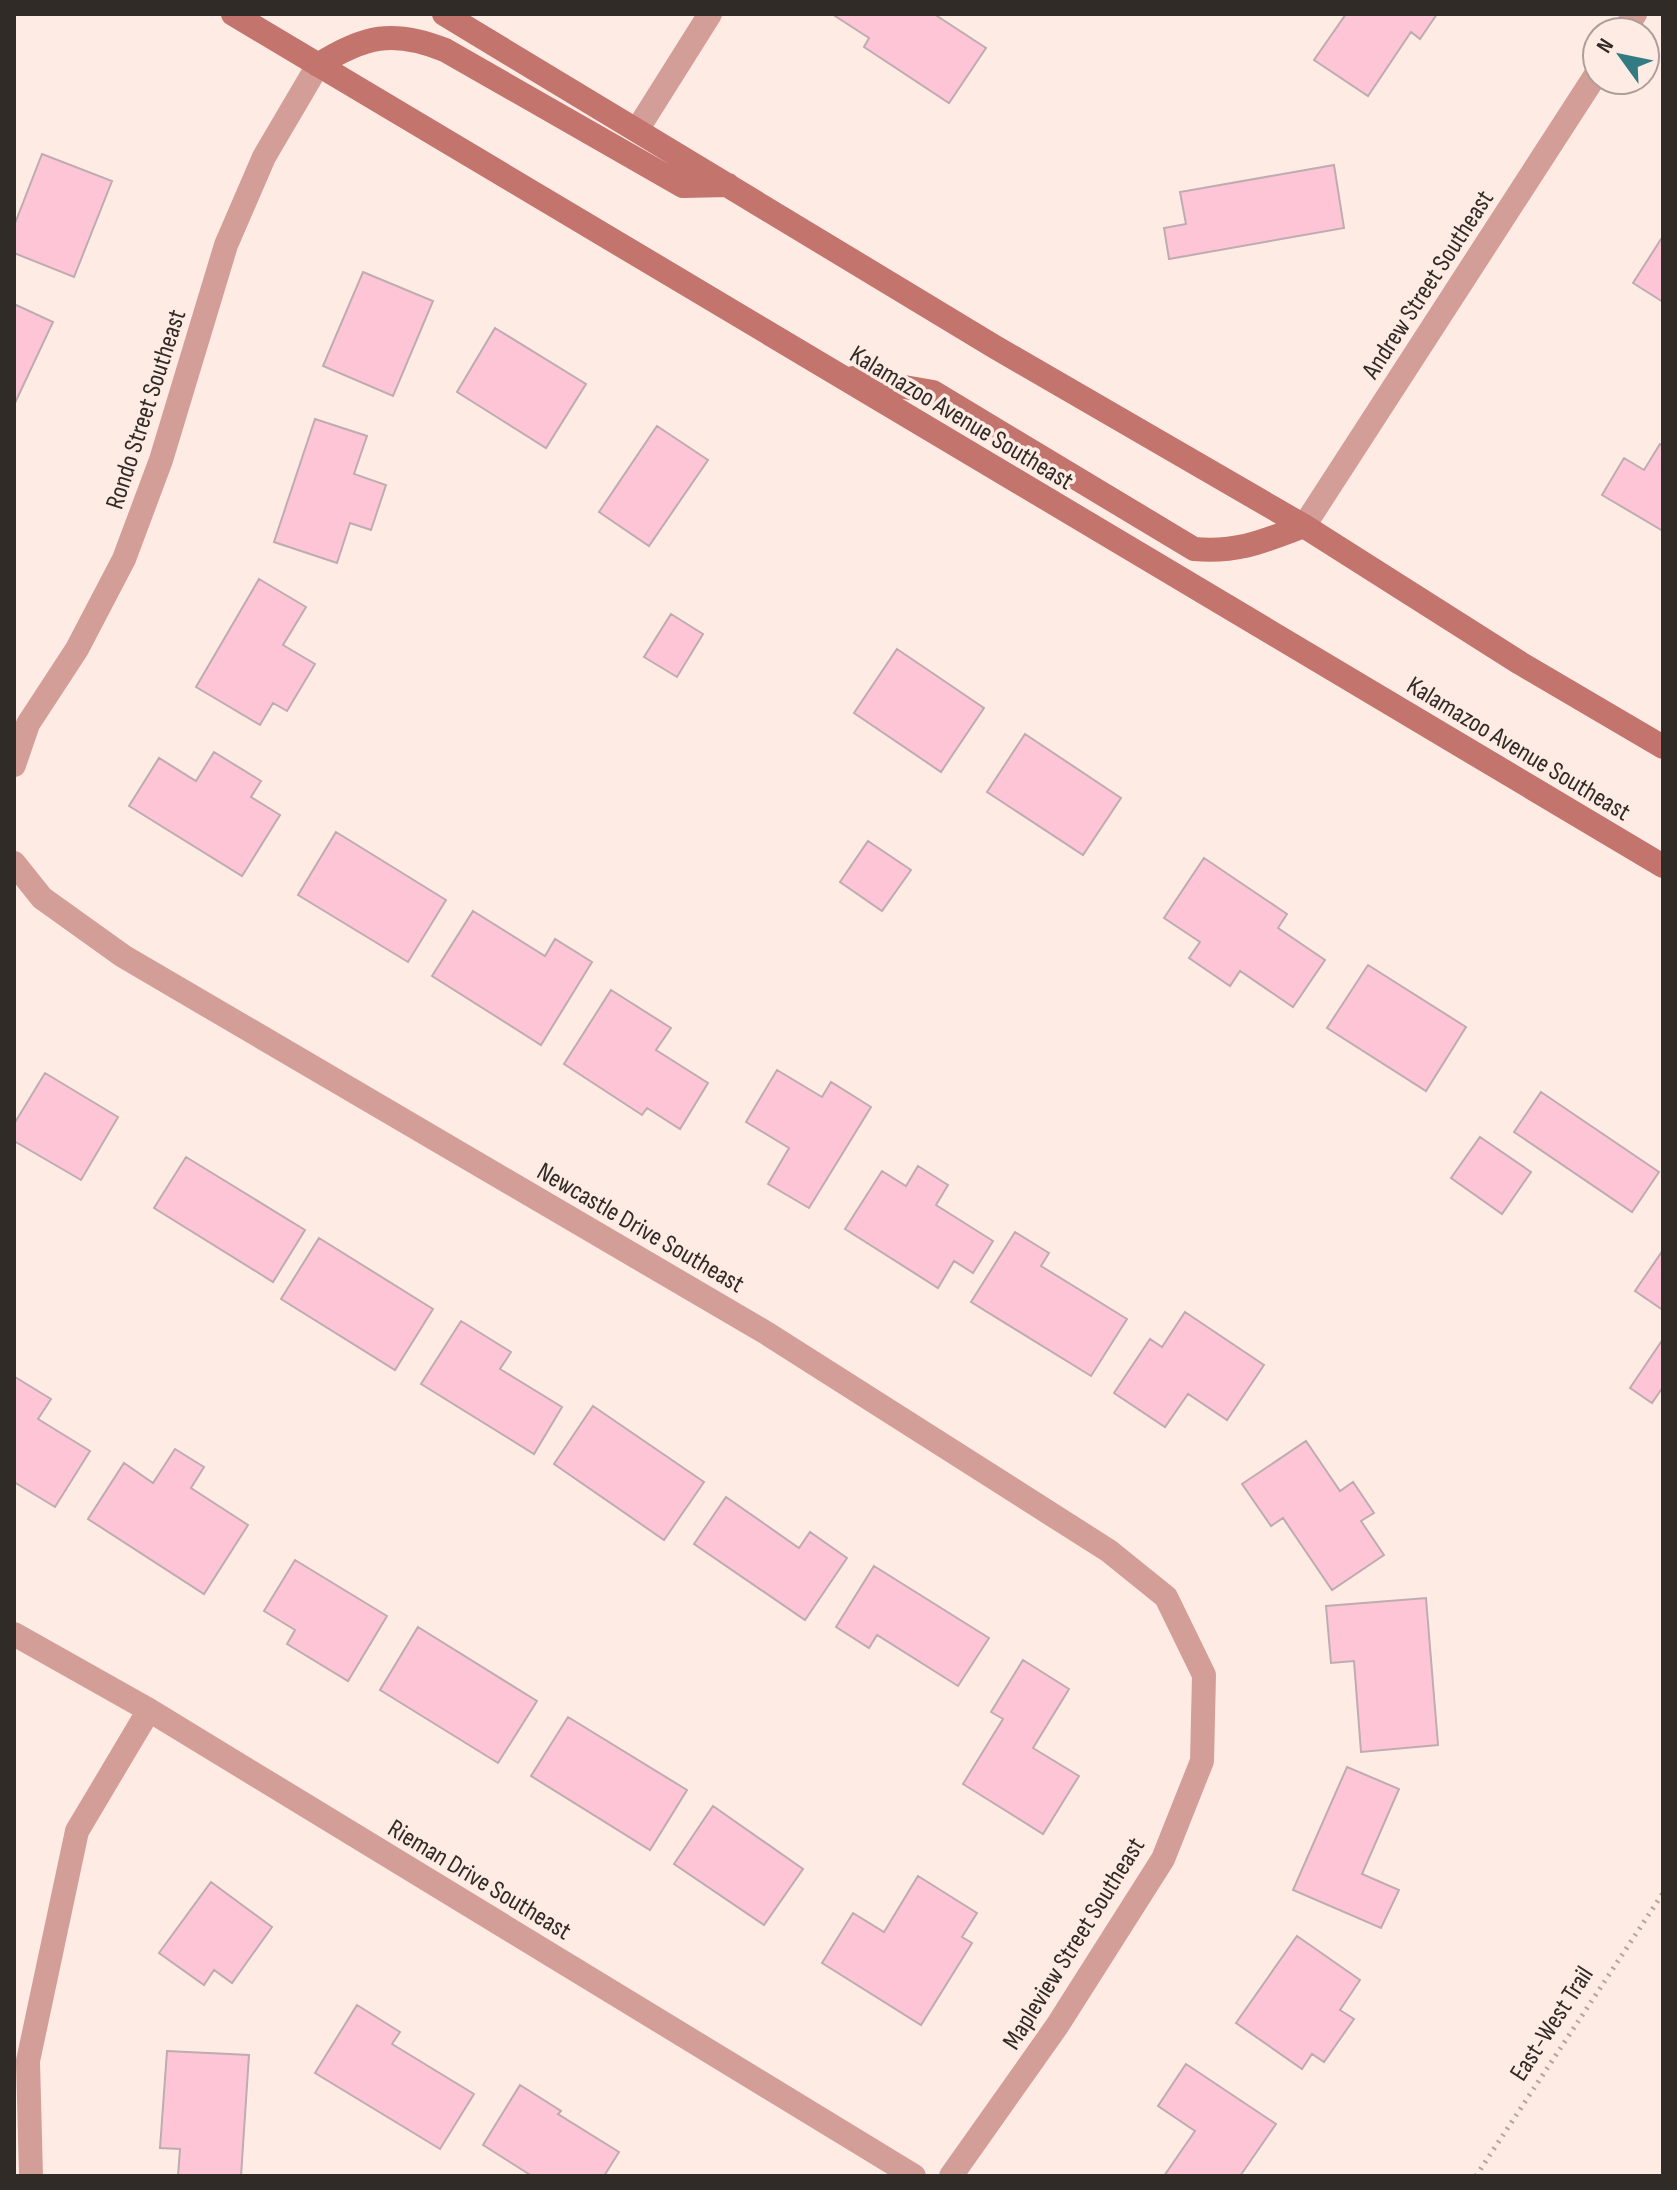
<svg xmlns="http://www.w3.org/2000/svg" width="1677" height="2190" font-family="'Sofia Sans Condensed',sans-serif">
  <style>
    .building { fill: #fec5d7; stroke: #beacb1; stroke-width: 2 }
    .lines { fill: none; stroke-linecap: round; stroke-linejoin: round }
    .path { stroke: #b2a49e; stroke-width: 5; stroke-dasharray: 2 6; stroke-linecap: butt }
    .street { stroke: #d49e98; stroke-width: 24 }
    .secondary { stroke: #c2746d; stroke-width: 24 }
    .labels { text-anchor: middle; stroke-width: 7; stroke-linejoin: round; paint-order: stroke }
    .street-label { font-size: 26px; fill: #312b28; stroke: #feece4 }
  </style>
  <rect width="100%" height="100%" fill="#feece4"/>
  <path class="building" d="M832 14H934L986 48 949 103 864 47 869 38Z
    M1346 14H1437L1420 39 1411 32 1368 96 1314 60Z
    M42 154 112 181 74 277 14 253V226Z
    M1334 165 1344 228 1169 259 1164 228 1186 224 1180 192Z
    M1663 236V302L1633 283Z
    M363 272 433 301 393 396 323 366Z
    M14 304 53 322 14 405Z
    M495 328 586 384 546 448 457 392Z
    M315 419 367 436 354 474 386 485 371 530 350 523 337 563 274 542Z
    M657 426 708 460 649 546 599 512Z
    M1660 444 1663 446V531L1602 495 1624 458 1644 470Z
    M259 579 306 607 283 645 315 664 287 711 273 703 260 725 196 687Z
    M671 614 703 634 677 677 644 657Z
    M897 649 984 708 941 772 854 713Z
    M1025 734 1121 798 1083 855 987 792Z
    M214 752 261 781 251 797 280 815 242 876 129 806 159 758 196 781Z
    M336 832 446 900 408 962 298 895Z
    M868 841 911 870 882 911 840 882Z
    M1204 858 1287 914 1278 928 1325 960 1293 1007 1240 971 1230 986 1189 958 1200 942 1164 918Z
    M473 911 545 956 555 939 592 962 541 1045 432 976Z
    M1368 965 1466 1027 1426 1091 1327 1028Z
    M611 990 671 1028 656 1050 708 1083 680 1129 647 1108 642 1115 564 1064Z
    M777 1070 822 1097 831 1082 871 1107 809 1208 768 1184 789 1148 746 1122Z
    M45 1073 118 1117 81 1180 14 1141V1124Z
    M1541 1092 1659 1172 1632 1212 1514 1132Z
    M1480 1137 1531 1172 1502 1214 1451 1178Z
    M186 1157 305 1230 273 1282 154 1208Z
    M918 1166 948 1185 936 1205 993 1241 973 1273 954 1261 938 1288 845 1229 882 1171 906 1186Z
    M1015 1232 1049 1253 1041 1266 1127 1319 1091 1376 971 1302Z
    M319 1238 433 1309 395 1370 281 1299Z
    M1663 1250V1310L1635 1291Z
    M1185 1312 1264 1365 1227 1420 1188 1394 1165 1427 1114 1393 1150 1339 1162 1347Z
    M461 1321 511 1352 500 1369 562 1407 534 1454 421 1384Z
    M1663 1339V1387L1652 1403 1630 1388Z
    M15 1377 51 1399 38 1419 90 1451 55 1507 14 1482Z
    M593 1406 704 1482 664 1540 554 1464Z
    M1306 1441 1340 1491 1353 1482 1374 1513 1361 1521 1384 1555 1332 1590 1283 1518 1271 1526 1242 1484Z
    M175 1449 204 1467 191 1488 248 1525 204 1594 88 1519 124 1463 153 1483Z
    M726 1497 799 1548 810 1532 847 1558 805 1620 694 1544Z
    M295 1560 387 1616 348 1681 287 1644 295 1630 264 1611Z
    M874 1566 989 1638 958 1686 877 1635 869 1648 836 1627Z
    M1426 1598 1438 1745 1361 1752 1354 1661 1331 1663 1326 1606Z
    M418 1627 537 1701 498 1763 380 1690Z
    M1023 1660 1069 1689 1033 1748 1079 1776 1043 1834 963 1784 1003 1719 991 1712Z
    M568 1717 687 1790 650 1850 531 1776Z
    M1347 1767 1399 1789 1362 1874 1399 1890 1381 1928 1293 1890Z
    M713 1806 803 1869 764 1925 674 1864Z
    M918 1876 977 1913 962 1937 972 1943 921 2025 822 1963 853 1913 884 1932Z
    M211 1882 272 1927 232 1983 214 1970 204 1985 159 1953Z
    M1297 1936 1360 1980 1340 2010 1354 2019 1324 2062 1312 2054 1302 2069 1236 2023Z
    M357 2005 400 2032 392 2044 474 2094 440 2149 315 2073Z
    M167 2051 249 2055 241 2176H178L180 2149 160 2148Z
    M1186 2064 1276 2124 1240 2176H1164L1195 2131 1158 2106Z
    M520 2085 561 2111 558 2114 619 2152 604 2176H532L483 2145Z"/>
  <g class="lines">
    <path class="path" d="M1476 2176 1663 1893"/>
    <path class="street" d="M1623 32 1635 14
      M637 130 710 14
      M1304 526 1597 73
      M14 765 28 724 77 649 124 559 161 460 226 245 264 157 318 65
      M14 863 42 898 123 956 768 1334 1109 1551 1166 1597 1204 1675 1202 1761 1163 1859 1057 2026 951 2176
      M14 1634 149 1710 914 2176
      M31 2176 28 2061 77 1831 149 1710"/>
    <path class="secondary" d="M233 14 1663 866
      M444 14 995 347 1304 526 1520 663 1663 747
      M318 65C364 36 393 29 445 50L683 186 728 185
      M853 378 933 392 1194 549C1238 553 1264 541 1304 526"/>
  </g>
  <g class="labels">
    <g class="street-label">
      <text transform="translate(1427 284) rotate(-57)" y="9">Andrew Street Southeast</text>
      <text transform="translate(145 409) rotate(-72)" y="9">Rondo Street Southeast</text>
      <text transform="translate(962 417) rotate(31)" y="9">Kalamazoo Avenue Southeast</text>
      <text transform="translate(1519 748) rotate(31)" y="9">Kalamazoo Avenue Southeast</text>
      <text transform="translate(641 1227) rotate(30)" y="9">Newcastle Drive Southeast</text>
      <text transform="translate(480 1879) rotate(31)" y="9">Rieman Drive Southeast</text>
      <text transform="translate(1073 1943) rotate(-58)" y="9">Mapleview Street Southeast</text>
      <text transform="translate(1551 2023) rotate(-57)" y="9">East-West Trail</text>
    </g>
  </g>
  <rect width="1677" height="2190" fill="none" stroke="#312b28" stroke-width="32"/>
  <g transform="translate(1621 56) rotate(303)"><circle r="38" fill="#feece4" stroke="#ac9f99" stroke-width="2"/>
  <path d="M0-6L14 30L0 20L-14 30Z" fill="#327b82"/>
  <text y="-12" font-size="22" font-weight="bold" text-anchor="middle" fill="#312b28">N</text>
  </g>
</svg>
